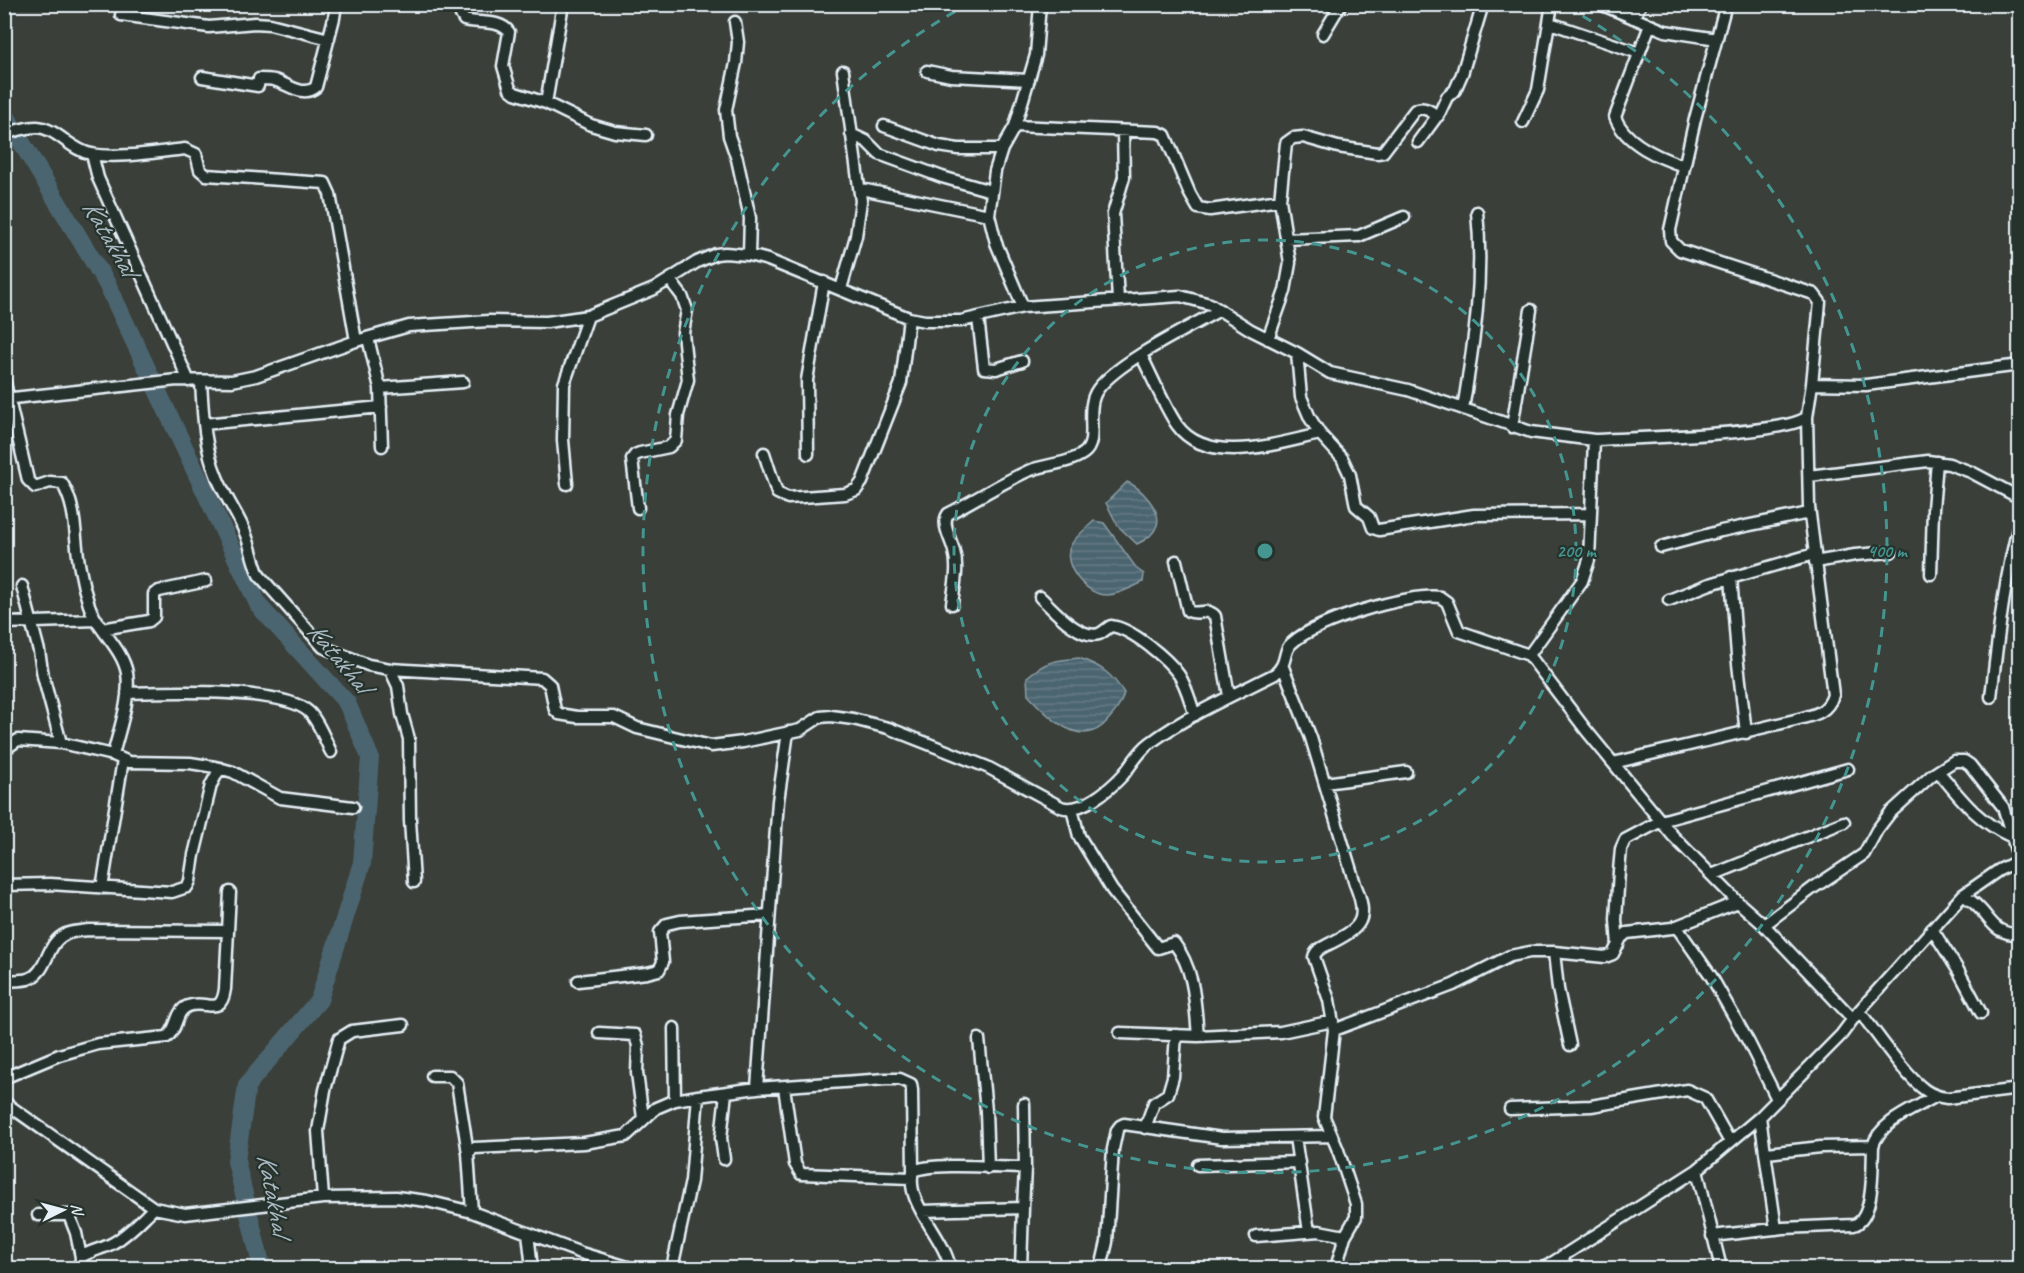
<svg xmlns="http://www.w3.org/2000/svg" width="2024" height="1273" font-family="Caveat,sans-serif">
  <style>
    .water { fill: url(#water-rules); stroke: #8a9da6; stroke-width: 1.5 }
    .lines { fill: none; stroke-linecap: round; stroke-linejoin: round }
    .river { stroke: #4c6570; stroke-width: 18 }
    .minor-casing { stroke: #e8f1f8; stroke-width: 15 }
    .minor { stroke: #26332d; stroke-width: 10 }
    .ring { fill: none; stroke: #459590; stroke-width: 3; stroke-dasharray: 10 8 }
    .labels { text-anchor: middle; stroke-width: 4.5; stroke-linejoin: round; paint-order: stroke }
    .water-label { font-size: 27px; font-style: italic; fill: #aab9c2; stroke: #26332d }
    .centre { fill: #459590; stroke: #26332d; stroke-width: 3 }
    .ring-label { font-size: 18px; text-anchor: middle; font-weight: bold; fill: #459590; stroke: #26332d; stroke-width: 4.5; stroke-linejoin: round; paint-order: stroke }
  </style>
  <defs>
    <pattern id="water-rules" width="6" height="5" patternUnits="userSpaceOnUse" patternTransform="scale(1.5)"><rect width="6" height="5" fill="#4c6570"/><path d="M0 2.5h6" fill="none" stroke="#667c85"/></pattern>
  </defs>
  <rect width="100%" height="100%" fill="#3a3f39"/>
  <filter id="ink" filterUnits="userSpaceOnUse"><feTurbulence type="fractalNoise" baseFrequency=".0167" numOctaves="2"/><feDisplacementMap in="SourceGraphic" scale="12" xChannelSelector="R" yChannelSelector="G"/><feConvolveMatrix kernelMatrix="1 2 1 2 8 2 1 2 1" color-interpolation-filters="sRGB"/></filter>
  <g filter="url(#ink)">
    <path class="water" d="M1127 482C1140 487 1162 510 1157 525 1154 535 1146 540 1137 544L1118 526 1106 503Z
      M1094 521 1104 523 1137 569 1144 574 1143 582C1132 587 1119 595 1107 595 1087 596 1060 564 1071 545 1076 536 1087 528 1094 521Z
      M1079 658C1101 666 1111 673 1124 693 1121 705 1116 711 1108 720 1082 752 1048 717 1028 695L1027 677C1046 661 1055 660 1079 658Z"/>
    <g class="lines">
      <path class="river" d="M4 111 14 130 107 284 259 606 347 703 370 757 362 863 319 1000 247 1085 236 1161 262 1268"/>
      <defs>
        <path id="minor" d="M460 4 461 15 464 20C478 24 500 19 509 32L503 66 510 89 515 93 546 103 591 125 615 132 646 135
          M1600 4 1665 31 1717 39
          M1726 4 1695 119 1670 230 1671 241 1680 250 1814 294 1820 302 1812 384 1866 385 2020 365
          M121 15 209 27 255 23 270 24 329 39
          M1633 18 1641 4
          M735 22 738 42 736 63 726 110 729 136 737 159 750 218 749 255
          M1550 23 1639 53
          M1650 25 1615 117C1625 144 1660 158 1684 166
          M1323 34 1341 4
          M927 71 951 76 1029 80
          M202 77 258 86 259 79C264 79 269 79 274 80 288 84 303 98 316 87L334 18 336 4
          M546 103 563 4
          M1523 122 1538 90 1552 4
          M884 126 939 146 958 149H1002
          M1015 126 1158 132 1165 135 1190 194 1198 208 1210 210 1280 200
          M4 134C15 131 26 127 37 127 56 128 71 150 91 154 119 159 156 152 185 149L196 154 200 170 206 175 325 183 330 194 356 341
          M851 134 866 141 879 154 890 158 942 177 991 191
          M1418 142 1440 112 1447 97 1455 90 1462 74 1483 4
          M92 154 98 178 189 381
          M861 189 989 215
          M1286 239 1359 236 1404 217
          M841 289 856 236 861 201 843 71
          M1118 300 1113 214 1124 177 1123 131
          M1023 307 996 243 989 215 995 171 1002 149 1015 126 1036 55 1040 4
          M978 318 984 368 996 369 1022 361
          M368 338 380 388 382 446
          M1268 339 1285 291 1290 263 1280 200 1286 143 1293 138 1303 137 1338 147 1377 153 1383 152 1415 110C1424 106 1430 111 1438 116
          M1297 353 1301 397 1310 418 1320 434 1342 458 1350 475 1356 506 1369 517 1373 528 1379 530 1474 515 1590 514
          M1141 355C1152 376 1164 406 1177 425 1207 467 1278 443 1320 434
          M4 379 28 480 35 487 50 482 62 483C78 509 74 540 80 569 82 581 85 593 89 605 97 630 122 647 127 673 131 699 119 730 113 755
          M201 382C203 415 204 446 217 477 225 498 239 515 246 535 251 548 253 562 259 575L323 647 368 665 390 669 542 678 550 685 555 710 559 714 577 717H614L637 728 711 746 743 742 800 730 820 717 831 716 853 719 888 728 987 767 1061 807C1081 814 1110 789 1123 775 1132 764 1139 751 1150 743 1188 715 1233 695 1275 674 1289 662 1282 651 1292 643 1315 621 1409 593 1440 597L1447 602 1459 631 1529 655
          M1812 384 1807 417C1786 435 1630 438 1594 440L1589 560 1582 581 1529 655 1586 730 1673 836 1738 902 1764 925 1853 1019
          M380 388 463 382
          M4 399 177 380 232 381 256 376 356 341 409 326 489 321 547 322 588 316 654 289 697 262 716 254 725 253 749 255 768 260 909 318 925 321H961L1023 307 1180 296 1210 304 1251 330 1297 353 1330 373 1408 390 1531 432 1594 440
          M1463 409C1474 342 1484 280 1477 212
          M204 424 381 407
          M1512 427 1531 310
          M764 453 777 493 788 498 845 494 856 490 862 482 901 383 909 318
          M808 454 807 380 824 282
          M1809 476 1928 461 1949 464 1971 472 2020 498
          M567 484 563 440 564 384 588 316
          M638 508 632 459 635 455 640 453 669 447 676 440 678 415 688 380 683 333 687 310 682 296 670 280
          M1661 547 1721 531 1809 513
          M1176 561 1188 611C1197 616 1207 607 1215 616L1229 696
          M1815 562 1855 555 1891 552
          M1931 574 1933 509 1937 462
          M1731 577 1737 655 1746 733
          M22 586 39 651 43 676 61 743
          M1040 597C1053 609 1079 640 1099 634 1104 632 1107 628 1111 626 1131 628 1168 659 1179 675 1187 687 1190 702 1195 715
          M1669 600 1710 584 1814 554
          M952 604C954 587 959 568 954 551 951 539 941 524 948 514 975 500 1001 483 1028 471 1046 464 1069 464 1084 453 1100 441 1083 409 1098 389 1119 361 1188 328 1220 310
          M4 623 97 620
          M102 629 149 621 154 617V594L159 591 206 581
          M1283 667 1311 738 1355 884C1370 921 1361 928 1327 945 1321 948 1316 950 1314 957L1329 1000 1334 1030 1324 1117 1338 1150 1356 1204V1217L1345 1236 1336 1268
          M390 669 398 686 402 714 409 739 410 820 414 882
          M127 693C165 692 284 687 309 712 319 722 325 740 331 752
          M1991 697C1998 638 2004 579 2020 521
          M4 750 18 740 61 743 113 755 129 762 190 763 215 767 233 772 280 798 353 807
          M1613 763 1795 720C1813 715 1827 714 1833 695L1809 507 1807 417
          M1938 771C1961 799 1978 822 2012 837
          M1325 783 1406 772
          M1072 809 1079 836 1112 890 1158 948 1174 943C1195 970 1195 1003 1198 1036
          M1712 875 1844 822
          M4 885 50 884 172 892 187 887 190 881 194 855 211 785 220 768
          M102 888 123 760
          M1963 895C1968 899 1974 902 1978 907 1992 920 1994 935 2020 934
          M1764 925 1813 888 1864 854 1877 830 1890 813 1932 775 1954 761H1964L1970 765 2003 807 2019 860
          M1676 926 1711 976 1749 1043 1777 1099
          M1932 929 1958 970 1981 1013
          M1618 945 1616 920 1619 871 1621 849 1625 840 1661 821 1848 769
          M1554 952 1558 989 1570 1045
          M4 981C12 980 21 981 28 979 49 972 45 943 66 934 73 931 81 931 89 930L228 931
          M578 981 647 973 659 970 663 962 660 932 667 924 680 921 769 915
          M1859 1011C1876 1032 1905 1076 1925 1090 1932 1095 1939 1097 1947 1098L2020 1089
          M674 1028 675 1100
          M1334 1030 1453 985 1510 956 1530 952H1554L1605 957 1613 954 1621 938 1627 933 1672 928 1738 902
          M599 1033 635 1035 638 1046 637 1073 643 1118
          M1120 1033 1198 1036 1281 1032 1333 1021
          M979 1039 986 1111 988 1168
          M432 1076H450L457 1083 468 1153
          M4 1078 59 1055 98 1044 167 1037C178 1029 175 1011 188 1006 206 999 221 1018 225 989L230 892
          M784 1087 795 1164 801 1174 911 1178
          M757 1088 778 801 788 732
          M4 1102 154 1208 185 1214 323 1198 396 1197 427 1201 472 1212 581 1253 631 1268
          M1510 1109 1591 1106 1687 1090 1705 1098 1730 1142
          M1760 1117 1776 1229
          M1145 1128 1154 1103 1168 1094 1173 1077 1176 1035
          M1295 1137 1309 1232
          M1767 1153 1821 1147 1873 1146
          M724 1159 721 1138 726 1093
          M1198 1165 1299 1162
          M1697 1170 1721 1268
          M323 1198 318 1131 325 1090 339 1039 352 1031 403 1025
          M922 1211 1023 1208 1025 1168 1024 1104
          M472 1212 468 1153 474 1148 584 1143 626 1136 656 1108 675 1100 698 1096 757 1088 886 1079H900L911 1084 912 1090 913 1171
          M38 1215H69L76 1233 81 1257
          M528 1233 532 1268
          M1256 1236 1319 1231 1345 1236
          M1712 1236 1783 1228 1854 1225C1875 1218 1872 1166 1873 1146 1880 1121 1915 1109 1936 1096
          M1562 1256 1566 1268
          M80 1268 81 1257C91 1250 103 1249 113 1243 129 1234 141 1220 154 1208
          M672 1268 691 1181 698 1096
          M950 1268C945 1237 904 1203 913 1171 934 1162 999 1168 1025 1168
          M1021 1268 1023 1208
          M1101 1268 1107 1242 1113 1149 1117 1130 1120 1126 1124 1124 1222 1138 1332 1136
          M1544 1268 1697 1170 1760 1117 1841 1035 1859 1011 1963 895 1999 870 2020 860"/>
      </defs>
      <use href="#minor" class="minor-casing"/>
      <use href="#minor" class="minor"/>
    </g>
  </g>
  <g class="ring">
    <circle cx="1265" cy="551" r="311"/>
    <path d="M1567 7A622 622 0 1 1 963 7"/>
  </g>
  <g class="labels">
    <g class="water-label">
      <text transform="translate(110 237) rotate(60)" y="9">Katakhal</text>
      <text transform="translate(339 657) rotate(50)" y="9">Katakhal</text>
      <text transform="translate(274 1194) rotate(79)" y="9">Katakhal</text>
    </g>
  </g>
  <circle cx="1265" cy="551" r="9" class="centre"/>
  <g class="ring-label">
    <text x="1576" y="557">200 m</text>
    <text x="1887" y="557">400 m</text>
  </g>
  <rect width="2024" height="1273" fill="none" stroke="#26332d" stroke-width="24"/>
  <rect x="12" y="12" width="2000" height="1249" fill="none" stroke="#e8f1f8" stroke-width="2" filter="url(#ink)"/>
  <g transform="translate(63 1210) rotate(84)" stroke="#26332d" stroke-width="4.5" paint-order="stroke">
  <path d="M0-4.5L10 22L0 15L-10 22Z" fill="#e8f1f8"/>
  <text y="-9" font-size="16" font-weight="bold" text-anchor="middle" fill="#e8f1f8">N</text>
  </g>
</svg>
